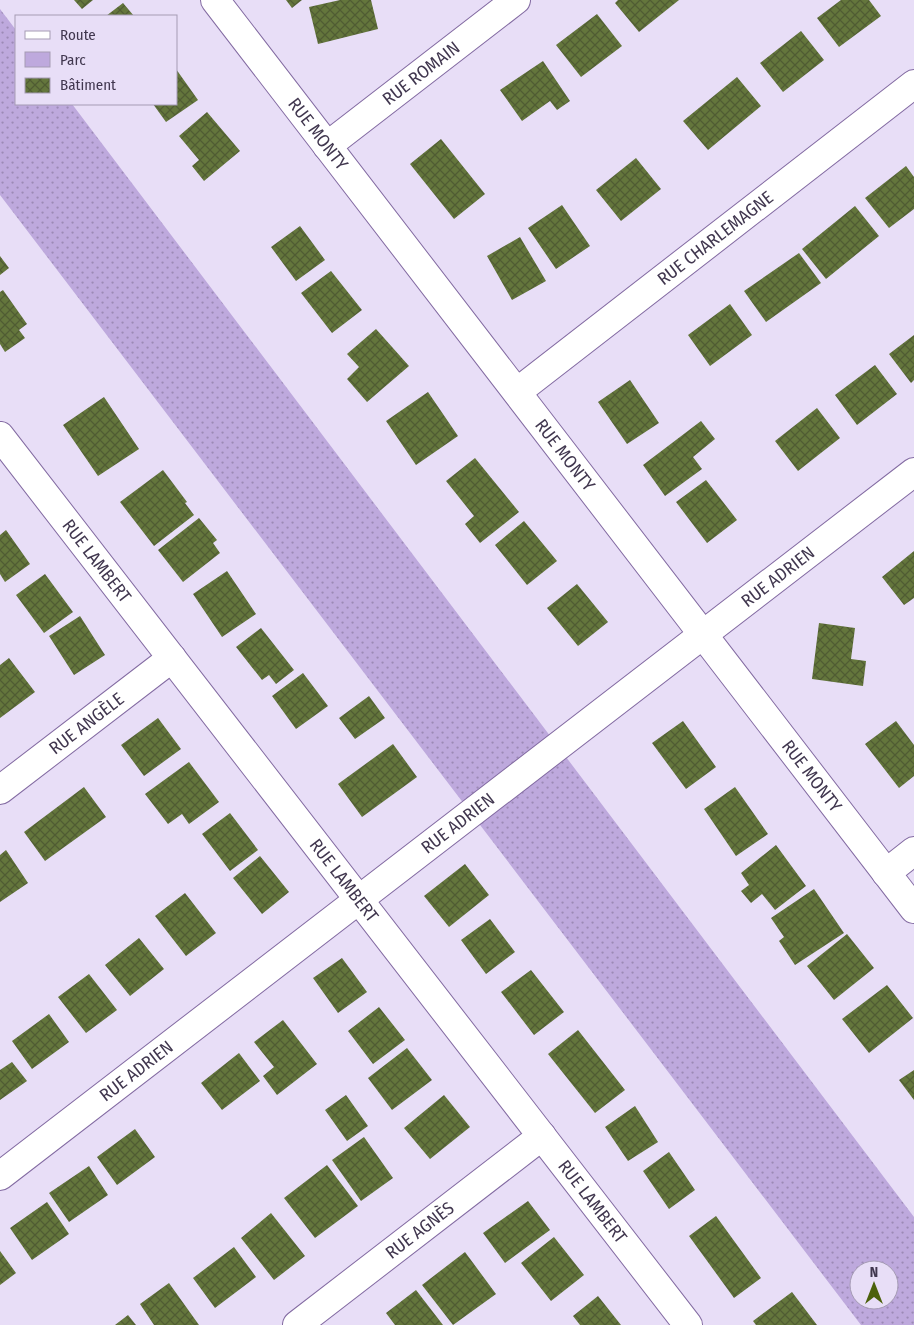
<svg xmlns="http://www.w3.org/2000/svg" width="914" height="1325" font-family="'Fira Sans Condensed',sans-serif">
  <style>
    .green { fill: url(#green-dots); fill-rule: evenodd }
    .building { fill: url(#building-cross-hatch) }
    .lines { fill: none; stroke-linecap: round; stroke-linejoin: round }
    .minor-casing { stroke: #836ba2; stroke-width: 30 }
    .minor { stroke: #fff; stroke-width: 28 }
    .labels { text-anchor: middle; stroke-width: 5; stroke-linejoin: round; paint-order: stroke }
    .street-label { font-size: 18px; fill: #41374f; stroke: #e8def7 }
  </style>
  <defs>
    <pattern id="green-dots" width="8" height="8" patternUnits="userSpaceOnUse" patternTransform="scale(1.25)"><rect width="8" height="8" fill="#bea9dd"/><path d="M2 2h.1M6 6h.1" fill="none" stroke="#9c8ab6" stroke-width="1.8" stroke-linecap="round"/></pattern>
    <pattern id="building-cross-hatch" width="8" height="8" patternUnits="userSpaceOnUse" patternTransform="scale(1.25)"><rect width="8" height="8" fill="#64763c"/><path d="M0 0l8 8M0 8l8-8" fill="none" stroke="#505c33"/></pattern>
  </defs>
  <rect width="100%" height="100%" fill="#e8def7"/>
  <path class="green" d="M0 9 16 30V104H72L914 1217V1325H861L0 195ZM859 1270H889V1300H859Z"/>
  <path class="building" d="M74 0H93L82 9Z
    M286 0H302L292 8Z
    M340 0H371L378 29 318 44 309 7Z
    M618 0H679L639 32 615 3Z
    M841 0H869L881 16 839 47 817 18Z
    M123 3 134 16H106Z
    M597 14 622 46 581 77 556 45Z
    M801 31 824 60 783 92 760 63Z
    M543 61 570 101 557 110 550 101 522 121 500 90Z
    M176 69 198 100 166 122 153 104H176Z
    M737 77 761 106 708 150 683 121Z
    M207 112 240 151 204 181 192 166 199 160 179 136Z
    M441 139 485 194 454 219 410 164Z
    M636 158 661 189 621 221 596 190Z
    M906 166 914 177V209L889 228 865 198Z
    M562 205 590 246 556 269 528 228Z
    M855 206 879 236 826 279 802 249Z
    M300 226 325 260 296 281 271 247Z
    M520 237 546 281 512 300 487 256Z
    M799 253 821 283 766 322 744 291Z
    M0 256 9 268 0 275Z
    M331 271 362 310 332 333 301 293Z
    M3 290 27 324 19 330 25 338 5 352 0 344V292Z
    M730 304 752 335 710 366 688 335Z
    M376 329 409 366 367 402 347 379 359 367 347 354Z
    M914 335V380L911 383 889 354Z
    M875 365 897 394 857 425 835 395Z
    M630 380 659 423 627 444 598 402Z
    M428 392 458 436 416 465 386 421Z
    M104 397 139 449 98 476 63 425Z
    M817 408 840 438 798 471 775 441Z
    M701 421 715 439 693 457 702 469 665 496 643 465Z
    M475 458 519 512 480 543 465 524 474 516 446 481Z
    M163 470 187 502 185 503 194 515 154 546 120 502Z
    M706 480 737 520 707 543 676 502Z
    M199 518 217 540 213 543 220 553 183 582 158 550Z
    M524 521 557 561 527 585 495 545Z
    M6 530 30 564 5 582 0 574V535Z
    M914 551V598L904 605 882 577Z
    M227 571 256 614 222 637 193 594Z
    M45 574 73 612 44 633 16 595Z
    M577 584 608 622 578 646 547 608Z
    M80 616 105 655 74 675 49 636Z
    M819 623 855 628 851 659 866 661 863 686 812 679Z
    M261 628 294 670 276 684 269 675 262 680 236 647Z
    M9 658 35 692 0 718V665Z
    M303 673 328 706 296 729 272 696Z
    M369 696 385 718 355 739 339 718Z
    M158 718 181 749 144 776 121 745Z
    M683 721 716 767 686 789 652 743Z
    M896 721 914 745V776L899 788 865 744Z
    M393 744 417 777 362 817 338 784Z
    M189 762 219 802 189 824 182 814 168 824 145 794Z
    M84 787 106 817 45 861 24 832Z
    M735 787 768 834 736 856 704 809Z
    M230 813 258 850 230 871 202 834Z
    M776 845 806 886 775 910 762 894 751 903 741 891 749 885 741 873Z
    M6 850 28 883 0 902V855Z
    M260 856 289 892 262 914 233 878Z
    M465 864 489 895 449 927 424 896Z
    M814 889 844 933 795 965 779 941 784 937 771 918Z
    M185 893 216 933 186 956 155 916Z
    M490 919 515 952 486 974 461 940Z
    M847 934 874 968 834 1000 807 966Z
    M139 938 164 969 130 996 105 965Z
    M342 958 367 992 338 1013 313 978Z
    M531 970 564 1012 534 1035 501 992Z
    M89 974 117 1010 86 1033 58 997Z
    M887 985 913 1018 869 1053 842 1019Z
    M379 1007 405 1040 373 1064 348 1031Z
    M49 1014 69 1042 32 1069 12 1041Z
    M283 1020 317 1064 277 1095 263 1076 274 1067 254 1042Z
    M578 1030 625 1090 595 1113 548 1054Z
    M407 1048 432 1080 392 1110 368 1078Z
    M239 1053 260 1081 222 1110 201 1083Z
    M12 1062 27 1081 0 1100V1070Z
    M914 1070V1100L899 1080Z
    M346 1095 368 1126 347 1141 325 1110Z
    M444 1095 470 1127 430 1159 404 1128Z
    M635 1106 658 1142 628 1161 605 1127Z
    M135 1129 155 1157 117 1185 97 1157Z
    M364 1137 393 1178 361 1201 332 1160Z
    M669 1152 695 1190 669 1209 643 1171Z
    M327 1165 358 1206 315 1238 284 1198Z
    M89 1166 108 1195 69 1222 49 1193Z
    M528 1201 550 1230 505 1263 483 1233Z
    M47 1202 69 1234 32 1260 10 1228Z
    M271 1213 305 1256 274 1280 241 1238Z
    M716 1216 761 1278 734 1298 689 1236Z
    M554 1237 584 1275 551 1301 521 1263Z
    M234 1247 256 1277 215 1308 193 1278Z
    M0 1251 16 1273 0 1285Z
    M465 1252 496 1294 453 1325 422 1285Z
    M169 1283 199 1325H154L140 1304Z
    M416 1290 443 1325H395L386 1313Z
    M792 1292 817 1325H756L753 1321Z
    M598 1296 621 1325H580L573 1316Z
    M128 1315 136 1325H115Z"/>
  <g class="lines">
    <defs>
      <g id="minor">
        <path id="s1" d="M215 0 914 909"/>
        <path id="s2" d="M327 146 516 0"/>
        <path id="s3" d="M517 392 914 84"/>
        <path id="s4" d="M0 436 688 1325"/>
        <path id="s5" d="M0 790 172 658"/>
        <path d="M886 873 914 851"/>
        <path id="s6" d="M0 1176 914 472"/>
        <path id="s7" d="M297 1325 542 1136"/>
      </g>
    </defs>
    <use href="#minor" class="minor-casing"/>
    <use href="#minor" class="minor"/>
  </g>
  <g class="labels">
    <g class="street-label">
      <text dy="6" stroke="none"><textPath href="#s2" startOffset="119">RUE ROMAIN</textPath></text>
      <text dy="6" stroke="none"><textPath href="#s1" startOffset="169">RUE MONTY</textPath></text>
      <text dy="6" stroke="none"><textPath href="#s3" startOffset="251">RUE CHARLEMAGNE</textPath></text>
      <text dy="6" stroke="none"><textPath href="#s1" startOffset="574">RUE MONTY</textPath></text>
      <text dy="6" stroke="none"><textPath href="#s4" startOffset="158">RUE LAMBERT</textPath></text>
      <text dy="6" stroke="none"><textPath href="#s6" startOffset="982">RUE ADRIEN</textPath></text>
      <text dy="6" stroke="none"><textPath href="#s5" startOffset="109">RUE ANGÈLE</textPath></text>
      <text dy="6" stroke="none"><textPath href="#s1" startOffset="979">RUE MONTY</textPath></text>
      <text dy="6" stroke="none"><textPath href="#s6" startOffset="578">RUE ADRIEN</textPath></text>
      <text dy="6" stroke="none"><textPath href="#s4" startOffset="562">RUE LAMBERT</textPath></text>
      <text dy="6" stroke="none"><textPath href="#s6" startOffset="172">RUE ADRIEN</textPath></text>
      <text dy="6" stroke="none"><textPath href="#s4" startOffset="968">RUE LAMBERT</textPath></text>
      <text dy="6" stroke="none"><textPath href="#s7" startOffset="155">RUE AGNÈS</textPath></text>
    </g>
  </g>
  <rect x="15" y="15" width="162" height="90" fill="#e8def7" stroke="#a59bb4"/>
  <rect x="25" y="31" width="25" height="8" fill="#ffffff" stroke="#a59bb4"/>
  <text x="60" y="40" font-size="15" fill="#41374f">Route</text>
  <rect x="25" y="52" width="25" height="15" fill="#bea9dd" stroke="#a59bb4"/>
  <text x="60" y="65" font-size="15" fill="#41374f">Parc</text>
  <rect x="25" y="78" width="25" height="15" fill="url(#building-cross-hatch)" stroke="#a59bb4"/>
  <text x="60" y="90" font-size="15" fill="#41374f">Bâtiment</text>
  <g transform="translate(874 1285)"><circle r="24" fill="#e8def7" stroke="#a59bb4"/>
  <path d="M0-4L9 19L0 12L-9 19Z" fill="#4c610c"/>
  <text y="-8" font-size="14" font-weight="bold" text-anchor="middle" fill="#41374f">N</text>
  </g>
</svg>
